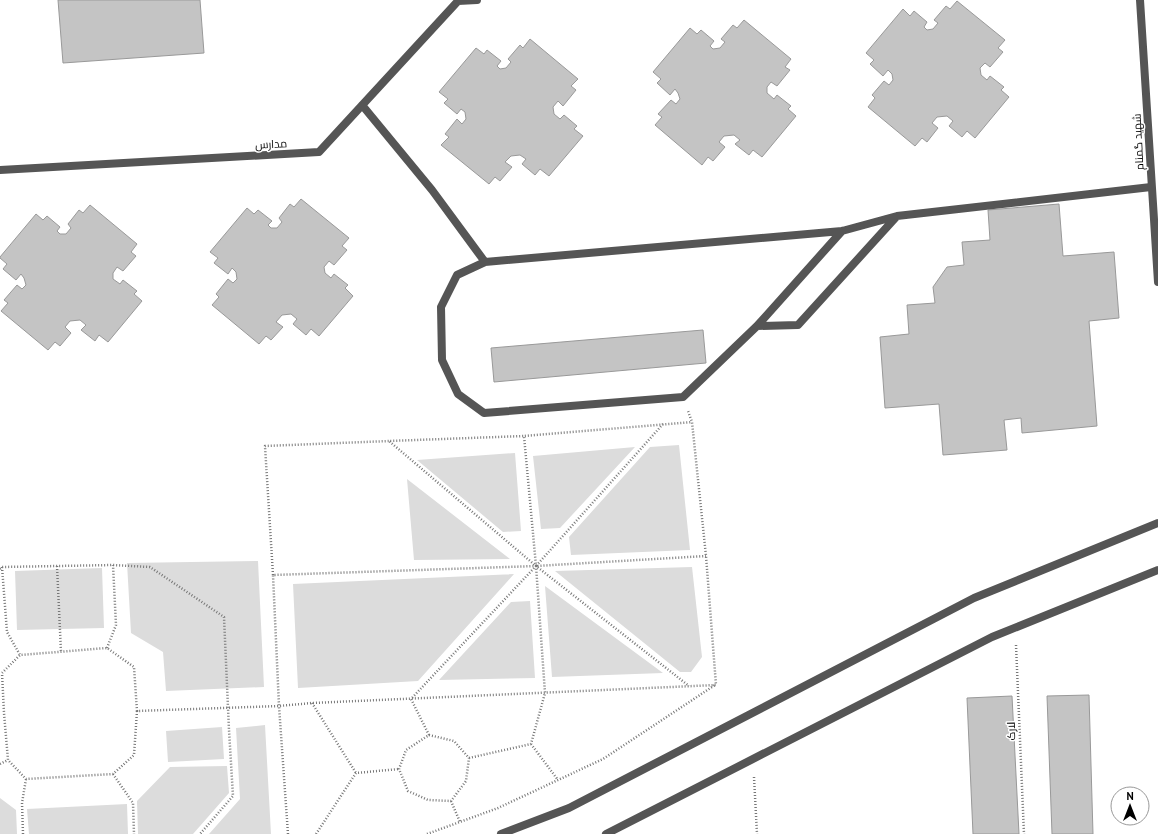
<svg xmlns="http://www.w3.org/2000/svg" width="1158" height="834" font-family="'PT Sans',Cairo,sans-serif">
  <style>
    .green { fill: #dcdcdc }
    .building { fill: #c4c4c4; stroke: #999 }
    .lines { fill: none; stroke-linecap: round; stroke-linejoin: round }
    .path { stroke: #777; stroke-width: 2.5; stroke-dasharray: 1 2; stroke-linecap: butt }
    .minor { stroke: #555; stroke-width: 8 }
    .tertiary { stroke: #555; stroke-width: 8 }
    .labels { text-anchor: middle; stroke-width: 3; stroke-linejoin: round; paint-order: stroke }
    .street-label { font-size: 11px; fill: #000; stroke: #fff }
  </style>
  <rect width="100%" height="100%" fill="#fff"/>
  <path class="green" d="M679 445 690 550 571 555 569 537 650 447Z
    M635 447 560 528 541 529 533 456Z
    M515 453 521 531 503 532 417 460Z
    M407 479 510 559 414 560Z
    M258 561 264 687 166 691 163 652 131 633 127 563Z
    M692 567 702 657 691 672H680L555 571Z
    M102 568 104 628 17 630 15 571Z
    M514 574 418 681 298 688 293 584Z
    M545 586 663 673 552 677Z
    M530 601 535 678 439 680 511 602Z
    M265 725 271 834H209L240 799 236 728Z
    M222 727 224 759 168 762 166 731Z
    M227 766 229 793 193 834H138L137 801 170 767Z
    M0 798 16 810 17 834H0Z
    M127 804 128 834H29L27 809Z"/>
  <path class="building" d="M58 0H200L204 53 63 63Z
    M957 1 1005 40 998 48 1003 52 990 67 985 63 980 68 981 75 987 80 990 76 1004 87 1001 90 1009 97 975 138 967 131 962 137 949 126 953 121 947 116 937 117 932 123 938 128 927 142 922 138 915 146 868 107 875 98 872 95 884 81 889 85 893 80 892 74 888 70 883 76 870 64 874 60 866 53 903 9 910 16 914 11 927 22 924 27 927 30 933 29 938 23 934 20 946 6 950 9Z
    M744 20 791 59 785 67 790 70 777 86 771 82 767 87V93L774 99 777 95 791 106 788 109 796 116 762 157 753 150 749 155 735 144 740 140 734 135 724 136 719 142 725 147 713 161 708 157 702 165 655 125 662 117 658 114 671 100 676 104 680 99 678 93 675 89 670 95 657 83 661 79 653 72 690 28 697 34 701 30 714 41 710 46 713 49 720 48 725 42 721 39 733 25 737 28Z
    M530 39 578 79 571 86 576 90 563 106 558 101 553 107 554 114 560 119 564 115 577 126 574 129 583 136 549 176 540 169 535 175 522 164 526 159 520 155 511 156 505 162 512 167 500 181 495 177 489 184 441 145 449 137 445 134 457 119 462 124 466 119 465 112 461 109 457 114 444 103 448 99 439 92 476 48 484 54 487 50 501 61 497 66 500 69 506 68 511 62 508 59 520 45 523 48Z
    M301 199 349 238 342 246 347 250 334 265 329 261 324 267 325 273 331 278 334 274 348 285 345 288 353 296 319 336 311 329 306 335 293 324 297 319 291 314 282 315 276 322 283 327 271 340 266 336 259 344 212 305 219 297 216 294 228 279 233 283 237 279 236 272 232 268 228 274 214 263 218 258 210 252 247 208 254 214 258 210 272 221 268 225 271 228H277L282 222 279 218 290 204 294 207Z
    M1059 204 1063 256 1114 252 1119 318 1089 321 1097 426 1022 433 1021 418 1004 420 1007 450 943 455 939 404 885 408 880 337 909 334 907 305 935 303 933 287 947 267 964 265 962 242 990 240 988 210Z
    M90 205 137 244 131 252 136 256 123 271 117 267 113 273V279L120 284 123 280 137 291 134 294 142 301 108 342 99 335 95 341 81 330 86 325 80 320 70 321 65 327 71 333 60 346 55 342 48 350 1 311 8 303 4 300 17 285 22 289 26 285 24 278 21 274 16 280 3 269 7 264 0 258V257L36 214 43 220 47 216 60 227 57 231 60 234H66L71 228 68 224 79 210 83 213Z
    M703 330 706 363 494 382 491 348Z
    M1089 695 1093 834H1052L1047 696Z
    M1012 696 1019 834H973L967 698Z"/>
  <g class="lines">
    <path class="path" d="M663 424 536 566 706 556
      M57 566 61 652
      M2 567 7 632 20 655
      M0 569 2 567 113 565 150 567 224 617 229 730 233 796 200 834
      M273 575 265 446 389 441
      M1016 645 1024 834
      M107 648 116 625 113 565
      M312 703 356 773
      M137 711 134 755 113 774 26 779 8 760 4 713 2 673 20 655 107 648 134 667 137 711 279 706 312 703 716 685 706 556 692 422 688 411
      M429 735 411 699 536 566 389 441 524 436
      M429 735 454 741 469 758 466 781 451 801 428 800 408 791 399 769 406 750Z
      M531 744 558 780
      M469 758 531 744 545 693 536 566 689 686
      M0 764 8 760
      M113 774 133 803 134 834
      M754 777 757 834
      M451 801 460 822
      M23 834 22 803 26 779
      M288 834 279 706 273 575 536 566 524 436 692 422
      M316 834 356 773 399 769
      M427 834 498 808 603 759 715 685"/>
    <path class="minor" d="M362 105 432 190 485 262
      M0 170 319 152 458 1 477 0
      M897 216 842 231 485 262 457 275 441 307 442 360 458 394 484 413 683 397 757 326 798 325 897 216 1151 187
      M757 326 842 231"/>
    <path class="tertiary" d="M1140 0 1158 282
      M501 834 569 808 974 598 1158 523
      M606 834 992 637 1158 570"/>
  </g>
  <g class="labels">
    <g class="street-label">
      <text transform="translate(1138 142) rotate(-93)" y="4">شهید گمنام</text>
      <text transform="translate(271 144) rotate(-3)" y="4">مدارس</text>
      <text transform="translate(1011 731) rotate(-92)" y="4">لارک</text>
    </g>
  </g>
  <g transform="translate(1130 806)"><circle r="19" fill="#ffffff" stroke="#999999"/>
  <path d="M0-3L7 15L0 10L-7 15Z" fill="#000000"/>
  <text y="-6" font-size="11" font-weight="bold" text-anchor="middle" fill="#000000">N</text>
  </g>
</svg>
